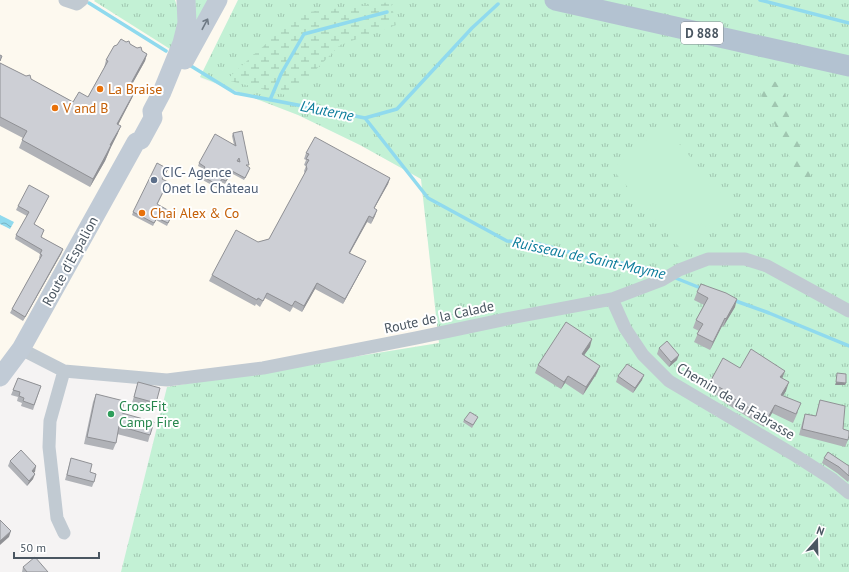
<svg xmlns="http://www.w3.org/2000/svg" width="849" height="572" font-family="'PT Sans',sans-serif">
  <style>
    .commercial { fill: #fdf9ef }
    .grass { fill: url(#grass-tufts) }
    .forest { fill: url(#forest-firs) }
    .wetland { fill: url(#wetland-marsh) }
    .pitch { fill: #c3f1d5 }
    .water { fill: url(#water-waves) }
    .lines { fill: none; stroke-linecap: round; stroke-linejoin: round }
    .stream { stroke: #90daee; stroke-width: 3.5 }
    .minor { stroke: #c1cad2; stroke-width: 13 }
    .secondary { stroke: #c1cbd6; stroke-width: 19 }
    .primary { stroke: #b3c2d1; stroke-width: 21 }
    .wall { fill: #b0b2b7 }
    .shaded-wall { fill: #909195 }
    .building { fill: #cdcfd5; stroke: #909195; fill-rule: evenodd }
    .oneway { stroke: #6e7984 }
    .food-dot { fill: #e8710a; stroke: #fff; stroke-width: 1.5 }
    .service-dot { fill: #5c6f8a; stroke: #fff; stroke-width: 1.5 }
    .leisure-dot { fill: #2e9e5b; stroke: #fff; stroke-width: 1.5 }
    .labels { text-anchor: middle; stroke-width: 4; stroke-linejoin: round; paint-order: stroke }
    .shield { fill: #fff; stroke: #808990; stroke-width: 1 }
    .shield-label { font-size: 13px; font-weight: bold; fill: #4a5661 }
    .food-label { font-size: 14px; fill: #c56008; stroke: #fff; text-anchor: start }
    .service-label { font-size: 14px; fill: #4e5e75; stroke: #fff; text-anchor: start }
    .street-label { font-size: 14px; fill: #4a5661; stroke: #fff }
    .leisure-label { font-size: 14px; fill: #27864d; stroke: #fff; text-anchor: start }
    .water-label { font-size: 15px; font-style: italic; fill: #0c7c9b; stroke: #fff }
  </style>
  <defs>
    <pattern id="grass-tufts" width="24" height="20" patternUnits="userSpaceOnUse"><rect width="24" height="20" fill="#c3f1d5"/><path d="M3 7l-1-3M5 7V3M7 7l1-3M15 17l-1-3M17 17v-4M19 17l1-3" fill="none" stroke="#a0c6b0"/></pattern>
    <pattern id="forest-firs" width="22" height="20" patternUnits="userSpaceOnUse"><rect width="22" height="20" fill="#c3f1d5"/><path d="M5 1l3.5 6h-7zM16 11l3.5 6h-7z" fill="#a0c6b0"/></pattern>
    <pattern id="wetland-marsh" width="20" height="14" patternUnits="userSpaceOnUse"><rect width="20" height="14" fill="#c3f1d5"/><path d="M1 5h8M5 5V1M11 12h8M15 12V8" fill="none" stroke="#a0c6b0"/></pattern>
    <pattern id="water-waves" width="16" height="10" patternUnits="userSpaceOnUse"><rect width="16" height="10" fill="#90daee"/><path d="M0 5q4-4 8 0t8 0" fill="none" stroke="#78b4c4"/></pattern>
  </defs>
  <rect width="100%" height="100%" fill="#f5f3f3"/>
  <path class="commercial" d="M0 0H238L200 78 298 115 360 145 421 179 439 343 167 387 81 377 9 349 0 364Z"/>
  <path class="grass" d="M95 0H175L179 13 177 32 170 49 94 1Z
    M191 0H208L195 28Z
    M238 0H849V572H121L167 387 439 343 421 179 360 145 298 115 200 77Z"/>
  <path class="forest" d="M753 76 784 84 787 110 814 186 805 192Z"/>
  <path class="wetland" d="M391 2 396 25 340 45 290 96 226 80 300 13Z"/>
  <path class="pitch" d="M664 126 731 205 680 248 612 169Z"/>
  <path class="water" d="M0 215 14 222 10 229 0 224Z"/>
  <g class="lines">
    <path class="stream" d="M760 0 849 23
      M89 3 166 51
      M191 66 235 93 365 118 397 109 472 28 498 4
      M270 100 281 74 304 34 387 12
      M365 118 428 198 507 241 539 244 569 252 593 260 611 261 657 270 666 274
      M673 277 703 289
      M733 300 769 313 849 346"/>
    <path class="minor" d="M65 0 77 4 82 0
      M612 299 625 328 643 355 669 381 796 456 832 479 849 493
      M21 349 64 371 167 380 263 368 416 338 516 317 612 299 662 280 679 270 708 259H745L767 266 849 311
      M64 533 57 518 49 447 50 421 64 371"/>
    <path class="secondary" d="M185 60 218 0
      M0 377 21 349 136 142 141 140 153 118 152 111 162 92 182 43 187 23 186 0"/>
    <path class="primary" d="M555 0 849 66"/>
  </g>
  <path class="wall" d="M130 44 147 54 145 61 130 88 135 91 132 98 118 124V133L111 147 105 161 90 187 19 148 23 138 0 126V63L31 79 73 102 88 97 104 68 106 60Z
    M233 133 248 167 249 171 244 180 231 173 225 184 221 182 217 188 199 178 204 169 198 166 199 163 234 145 232 136Z
    M306 153 390 178 388 184 374 209 377 210 371 224 367 222 350 253 363 267 343 304 315 289 302 312 293 307 290 312 265 298 260 307 256 304 255 306 209 281 212 275 258 242 269 239 305 174 304 171 306 166 304 165 306 160 304 159Z
    M168 169 162 179 167 185 157 205 172 215 167 226 156 220 153 226 132 215 133 212Z
    M49 196 47 200 34 224 44 230 41 237 63 249 61 254 23 321 10 313 12 309 40 259 39 258 40 254 15 239 16 235 27 216 16 210 18 206Z
    M697 292 735 307 723 327 722 326 710 350 694 342 699 331 693 328 696 320 704 305 694 300Z
    M590 347 584 355 600 366 597 373 583 395 565 383 561 389 535 373 538 365Z
    M659 348 677 360 669 367 657 354Z
    M740 368 782 378 786 391 783 396 798 412 793 423 772 413 764 427 722 401 723 399 707 390 710 382Z
    M618 376 642 380 633 393 616 382Z
    M18 378 41 386 33 410 21 406 22 403 17 401 18 397 11 395Z
    M138 382 156 403 155 408 132 403Z
    M96 394 150 435 148 442 117 434 116 443 113 450 84 444 93 402Z
    M820 400 843 429 848 440 845 447 799 435 803 420 805 414 816 416Z
    M478 417 472 428 463 422 464 420Z
    M71 458 90 472 94 482 92 487 65 480Z
    M824 458 849 466V480L848 482 837 473 822 463Z
    M10 461 36 466 34 472 33 479 27 486 8 466Z
    M23 567 48 572H22Z"/>
  <path class="shaded-wall" d="M147 54 145 61 126 95 129 87Z
    M135 91 132 98 115 131 117 124Z
    M121 126 118 133 111 147 105 161 90 187 93 179 110 145Z
    M390 178 388 184 371 214 374 208Z
    M377 210 375 216 371 224 373 218Z
    M369 216 367 222 347 258 349 253Z
    M63 249 61 254 23 321 25 317Z
    M366 261 363 267 343 304 345 299Z
    M317 283 315 289 302 312 304 306Z
    M737 299 735 307 723 327 726 319Z
    M725 318 722 326 710 350 713 342Z
    M592 339 590 347 580 361 582 354Z
    M679 355 677 360 669 367 671 362Z
    M600 366 597 373 583 395 586 387Z
    M785 371 782 379 780 377Z
    M644 375 642 380 633 393 635 388Z
    M568 376 565 383 561 389 564 382Z
    M789 382 786 391 778 403 781 395Z
    M836 382 846 383 845 385H835Z
    M775 405 772 413 764 427 767 419Z
    M36 466 35 472 30 476 32 471Z
    M35 474 33 479 27 486 29 481Z
    M11 531 9 537 0 545V541Z"/>
  <path class="building" d="M121 39 126 42 129 41 130 44 137 48 141 47 142 51 147 54 129 87 135 91 117 124 121 126 110 145H111L107 153 93 179 22 140 27 131 0 117V63L26 76 30 75 31 79 73 102 79 92 88 97 108 61 106 60 114 46 117 45Z
    M0 55 2 56 0 61Z
    M242 131 249 165H246L250 168 245 178 232 171 226 181 222 179 218 185 200 175 205 167 199 163 215 134 236 146 233 133ZM239 158 240 162 237 161Z
    M315 137 390 178 374 208 377 210 373 218 369 216 349 253 366 261 345 299 317 283 304 306 295 301 292 306 267 293 263 301 258 298 257 300 212 275 236 230 258 242 269 239 307 169 306 165 309 160 306 159 309 154 306 153Z
    M157 163 168 169 162 179 168 182 157 204 173 213 168 223 157 218 154 223 133 212Z
    M29 185 49 196 34 224 44 230 41 237 63 249 25 317 12 309 42 255 40 254 42 250 16 235 29 212 18 206Z
    M701 284 726 293 737 299 726 319 725 318 713 342 697 334 703 324 696 320 708 298 697 292Z
    M566 322 592 339 582 354 600 366 586 387 568 376 564 382 538 365Z
    M667 341 679 355 671 362 659 348Z
    M751 349 785 371 780 377 789 382 781 395 801 403 796 414 775 405 767 419 725 393 726 391 710 382 723 358 740 368Z
    M627 364 644 375 635 388 618 376Z
    M837 373 846 374V383L836 382Z
    M18 378 41 386 34 405 23 401 24 398 19 396 20 392 13 390Z
    M138 382 160 388 156 403 134 397Z
    M96 394 124 401 122 413 154 422 150 435 119 426 116 443 87 437Z
    M820 400 845 406 843 429 849 431V435L848 440 802 429 805 414 816 416Z
    M470 412 478 417 473 425 464 420Z
    M21 450 36 466 32 471 35 474 29 481 10 461Z
    M828 452 849 466V476L839 467 824 458Z
    M71 458 92 464 90 472 96 474 94 482 67 475Z
    M0 520 11 531 0 541Z
    M35 557 48 572H27L23 567Z"/>
  <defs><path id="oneway-shaft" d="M-6 0H5M1.5-3L5.5 0L1.5 3" fill="none" stroke-width="1.6" stroke-linecap="round" stroke-linejoin="round"/></defs>
  <use class="oneway" href="#oneway-shaft" transform="translate(205 24) rotate(-62)"/>
  <g class="food-dot">
    <circle cx="100" cy="89" r="4"/>
    <circle cx="55" cy="108" r="4"/>
    <circle cx="142" cy="213" r="4"/>
  </g>
  <circle class="service-dot" cx="154" cy="180" r="4"/>
  <circle class="leisure-dot" cx="111" cy="414" r="4"/>
  <g class="labels">
    <rect class="shield" x="681" y="22" width="42" height="22" rx="3"/>
    <g class="shield-label">
      <text x="702" y="38">D 888</text>
    </g>
    <g class="food-label">
      <text x="108" y="94">La Braise</text>
      <text x="63" y="113">V and B</text>
      <text x="150" y="218">Chai Alex &amp; Co</text>
    </g>
    <g class="service-label">
      <text x="162" y="177">CIC- Agence<tspan x="162" dy="16">Onet le Château</tspan></text>
    </g>
    <g class="street-label">
      <text transform="translate(70 261) rotate(-61)" y="5">Route d'Espalion</text>
      <text transform="translate(439 317) rotate(-12)" y="5">Route de la Calade</text>
      <text transform="translate(736 401) rotate(31)" y="5">Chemin de la Fabrasse</text>
    </g>
    <g class="leisure-label">
      <text x="119" y="411">CrossFit<tspan x="119" dy="16">Camp Fire</tspan></text>
    </g>
    <g class="water-label">
      <text transform="translate(327 111) rotate(11)" y="5">L'Auterne</text>
      <text transform="translate(589 258) rotate(12)" y="5">Ruisseau de Saint-Mayme</text>
    </g>
  </g>
  <g transform="translate(817 540) rotate(20)" stroke="#ffffff" stroke-width="3" paint-order="stroke">
  <path d="M0-3L7 15L0 10L-7 15Z" fill="#4a5661"/>
  <text y="-6" font-size="11" font-weight="bold" text-anchor="middle" fill="#4a5661">N</text>
  </g>
  <path d="M14 552v6h85v-6" fill="none" stroke="#4a5661" stroke-width="2"/>
  <text x="20" y="552" font-size="12" fill="#4a5661" stroke="#ffffff" stroke-width="3" paint-order="stroke">50 m</text>
</svg>
